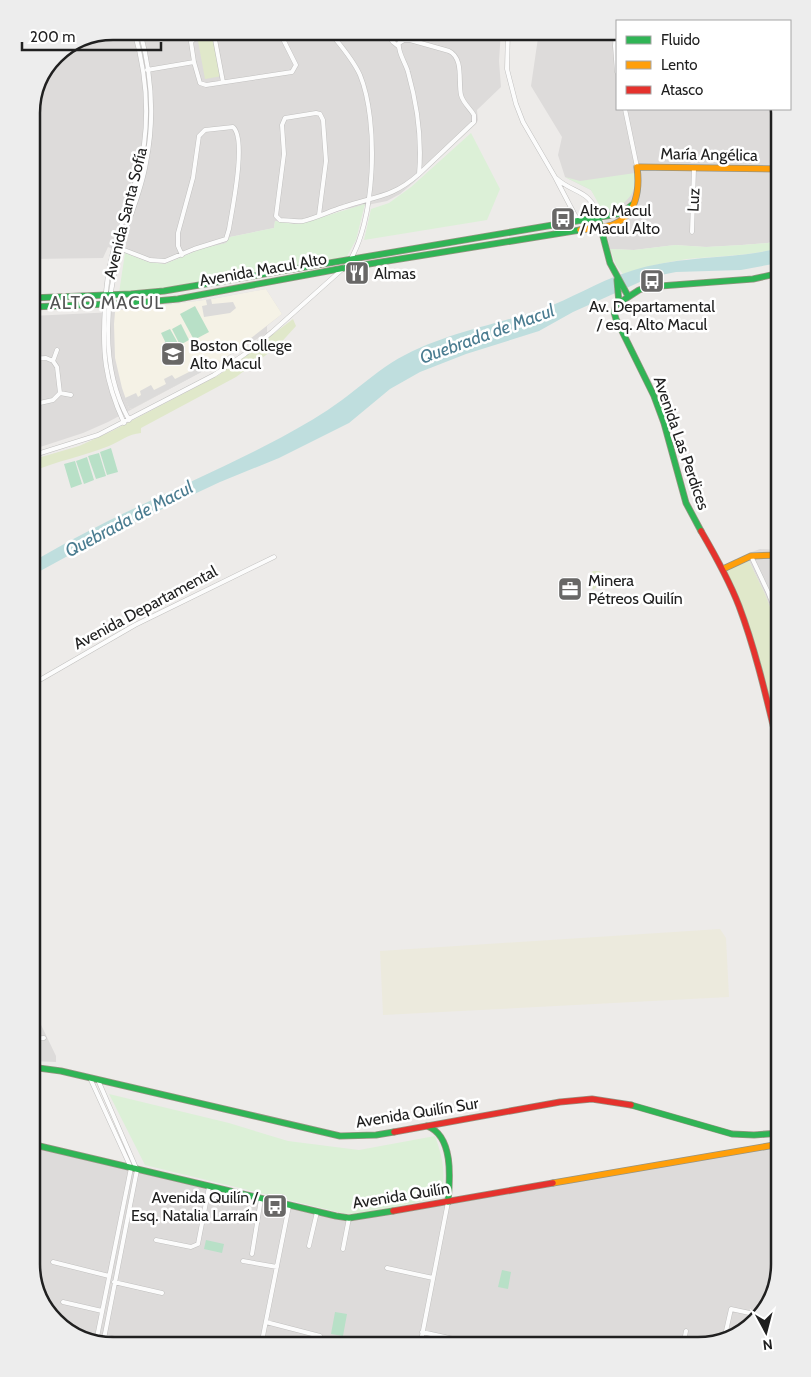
<svg xmlns="http://www.w3.org/2000/svg" width="811" height="1377" font-family="Cabin,sans-serif">
  <style>
    .residential { fill: #dddbda }
    .education { fill: #f5f2e6 }
    .religious { fill: #dcdbda }
    .farmland { fill: #eceadd }
    .grass { fill: #e0e8ca }
    .park { fill: #dcf0d7 }
    .pitch { fill: #b8e0c7 }
    .water { fill: #bfdede }
    .lines { fill: none; stroke-linecap: round; stroke-linejoin: round }
    .street-casing { stroke: #c1c0bf; stroke-width: 5 }
    .fast-casing { stroke: #969482; stroke-width: 7 }
    .slow-casing { stroke: #969482; stroke-width: 7 }
    .jam-casing { stroke: #969482; stroke-width: 7 }
    .street { stroke: #fcfcfc; stroke-width: 4 }
    .fast { stroke: #30b455; stroke-width: 5.5 }
    .slow { stroke: #ff9f0a; stroke-width: 5.5 }
    .jam { stroke: #e5322d; stroke-width: 5.5 }
    .labels { text-anchor: middle; stroke-width: 5; stroke-linejoin: round; paint-order: stroke }
    .street-label { font-size: 16px; fill: #202020; stroke: #fff }
    .poi-label { font-size: 16px; fill: #202020; stroke: #fff; text-anchor: start }
    .neighbourhood-label { font-size: 18px; letter-spacing: 1px; fill: #535353; stroke: #fff }
    .water-label { font-size: 18px; font-style: italic; fill: #4a7c90; stroke: #fff }
    .rim { fill: none; stroke: #202020; stroke-width: 2.5 }
  </style>
  <rect width="100%" height="100%" fill="#edebe9"/>
  <path class="residential" d="M113 31H501L499 61 501 87 477 110 478 120 476 124 413 183 400 194 387 201 342 210 303 223 294 224 275 221 274 228 230 237 228 242 224 244 201 249 165 264 148 262 108 247 103 258 31 259 32 107 55 55Z
    M539 31H617V109H779L780 239 768 243 742 245 706 247 675 245 634 250 610 249 602 210 598 200 591 190 565 177 558 155 562 137 531 86Z
    M266 289 282 314 267 326V333L205 370 108 422 83 433 31 450V316L115 312 117 310 128 309 129 311 142 310V308L212 299Z
    M760 549 780 550V633L765 594 749 561V553Z
    M31 1004 56 1056V1062L31 1061Z
    M31 1142 342 1216 359 1215 780 1146V1264L766 1309 734 1337 698 1346H108L68 1332 40 1300 31 1264Z"/>
  <path class="education" d="M266 289 282 314 224 359 132 409 129 408 122 388 115 358 114 324 115 312 117 310H142V308L212 299Z"/>
  <path class="religious" d="M211 299 212 304 233 302 236 308 230 313 204 317 202 306 207 305 206 300Z
    M203 365 205 370 132 409 129 408 125 398 136 393 138 397 141 395 140 391 151 385 154 390 166 384 164 379 172 375 175 379Z"/>
  <path class="farmland" d="M720 929 726 938 729 997 383 1015 380 951Z"/>
  <path class="grass" d="M216 38 222 76 205 79 198 41Z
    M293 319 296 326 277 347 236 377 141 428V433C128 434 121 441 109 446 84 456 57 461 31 472V460L79 446 112 431 219 375Z
    M749 561 765 594 780 633V741L766 687 726 571Z
    M593 571H599L606 574 603 582 593 590 589 574Z"/>
  <path class="park" d="M471 133 500 189 487 220 364 240 371 209 389 203 411 187Z
    M635 173C638 195 623 209 602 210L591 190 565 177 580 181Z
    M365 204 356 240 346 258 164 289 119 293 125 253 148 262 165 264 201 249 226 243 230 237 274 228 275 221 294 224 303 223Z
    M780 239V248C749 256 719 256 687 259 665 262 644 267 623 274L616 265 610 249 634 250 675 245 706 247 742 245 768 243Z
    M109 1094 229 1123 288 1141 359 1150 435 1136C443 1158 446 1174 441 1197L354 1216 145 1165Z"/>
  <path class="pitch" d="M195 306 209 332 194 340 180 314Z
    M181 324 189 340 180 345 172 329Z
    M170 329 179 345 169 350 161 333Z
    M111 448 118 472 107 475 100 452Z
    M99 453 106 476 96 479 88 456Z
    M87 457 94 480 84 484 76 461Z
    M75 461 82 484 71 488 64 464Z
    M206 1240 224 1244 222 1253 204 1249Z
    M502 1270 511 1272 508 1289 498 1287Z
    M335 1312 347 1314 343 1336 331 1334Z"/>
  <path class="water" d="M780 248V262L778 263 741 270 676 272 651 277 573 312 539 331 466 354 420 372 390 389 349 423 279 458 220 482 156 512 75 552 31 576V563C112 514 199 481 282 437 302 426 323 414 342 400 358 388 374 374 391 363 438 334 492 326 542 309 571 299 597 282 625 273 645 266 665 262 686 260 718 256 749 256 780 248Z"/>
  <g class="lines">
    <defs>
      <path id="street" d="M230 31 195 38 191 42 194 62 200 83 206 85 292 72 296 65 279 31
        M508 31 507 69 516 104 523 122 555 177 578 221
        M616 31 615 46 617 72
        M385 32 393 42 398 46
        M214 34 223 82
        M147 70 194 62
        M625 109 637 167
        M556 178C573 194 591 189 598 217
        M319 215 326 161 323 120 320 114 316 113 285 118 282 125 284 154 276 216 280 220C287 220 295 222 303 221 316 218 330 211 343 207 375 196 392 198 419 174L474 122V115C470 108 463 103 461 95 458 82 464 58 449 51L410 40H404L399 43C397 51 406 64 408 72 417 104 422 141 419 174
        M692 232 694 168
        M119 248 150 260 165 261 194 249 226 239 229 229C232 210 247 139 233 127L205 130 199 136 193 178 178 233V246L182 255
        M57 350 53 361 57 367 60 393
        M31 359 46 358 53 361
        M60 393 71 395
        M31 405 53 400 60 393
        M129 420C98 365 106 293 124 235 132 211 142 188 146 163 155 119 152 75 140 31
        M124 423C104 379 102 352 105 305 106 285 109 265 115 245 125 211 139 179 144 144 149 106 145 68 134 31
        M31 456 98 435 214 375 245 354 272 332 347 265C376 224 379 121 360 75 353 59 340 45 329 31
        M751 556 768 592 780 622
        M31 685 135 625 274 557
        M31 1039 44 1038
        M90 1078 131 1168 96 1342
        M98 1080 137 1170 103 1344
        M156 1240 191 1247 198 1244 209 1187
        M309 1246 317 1212
        M343 1249 349 1218
        M252 1254 261 1199
        M243 1261 277 1267
        M53 1262 109 1276
        M387 1268 433 1278
        M114 1282 162 1293
        M63 1302 102 1311
        M266 1322 320 1336
        M422 1332 472 1343
        M104 1336 145 1346
        M724 1340 731 1309 759 1315
        M261 1346 289 1206
        M420 1346 448 1202
        M683 1346 686 1331"/>
      <path id="fast" d="M598 217 610 263 628 296
        M617 280 619 303
        M31 298 131 294 164 291 612 215 622 213 632 205
        M31 307 135 303 178 299 344 268 580 230
        M701 531 686 503 664 423 654 396 616 319 614 312 616 305 639 290 647 287 753 279 780 273
        M31 1067 61 1071 340 1136 376 1135 394 1132
        M631 1105 732 1134 754 1135 780 1133
        M427 1126C454 1136 450 1179 448 1202
        M31 1144 336 1216 349 1218 393 1211"/>
      <path id="slow" d="M580 230C591 228 602 228 612 225 637 216 640 189 637 167L780 169
        M723 569 751 556 780 555
        M553 1183 780 1144"/>
      <path id="jam" d="M701 531C715 555 729 580 739 606 757 654 768 705 780 754
        M394 1132 560 1102 592 1099 631 1105
        M393 1211 553 1183"/>
    </defs>
    <use href="#street" class="street-casing"/>
    <use href="#fast" class="fast-casing"/>
    <use href="#slow" class="slow-casing"/>
    <use href="#jam" class="jam-casing"/>
    <use href="#street" class="street"/>
    <use href="#fast" class="fast"/>
    <use href="#slow" class="slow"/>
    <use href="#jam" class="jam"/>
  </g>
  <defs>
    <symbol id="bus-square" viewBox="-11 -11 22 22"><rect x="-9" y="-9" width="18" height="18" rx="4" fill="#686766" stroke="#fff"/><path d="M-5-6H5V4H4V6H2V4H-2V6H-4V4H-5ZM-3.5-4V0h7V-4ZM-3.5 1.2v1.5H-2V1.2ZM2 1.2v1.5H3.5V1.2Z" fill="#fff"/></symbol>
    <symbol id="restaurant-square" viewBox="-11 -11 22 22"><rect x="-9" y="-9" width="18" height="18" rx="4" fill="#686766" stroke="#fff"/><path d="M-5-6h1v4h1v-4h1v4h1v-4h1v5L-1.5 .5V6h-2V.5L-5-1ZM5-6V6H3V1.5H1.5Q1.5-4 5-6Z" fill="#fff"/></symbol>
    <symbol id="school-square" viewBox="-11 -11 22 22"><rect x="-9" y="-9" width="18" height="18" rx="4" fill="#686766" stroke="#fff"/><path d="M0-5L7-2L0 1L-7-2ZM-4 1L0 2.5L4 1V4Q0 6-4 4Z" fill="#fff"/></symbol>
    <symbol id="office-square" viewBox="-11 -11 22 22"><rect x="-9" y="-9" width="18" height="18" rx="4" fill="#686766" stroke="#fff"/><path d="M-6-3h4V-5.5h4V-3h4V5H-6ZM-1-4.5V-3h2v-1.5ZM-6 0V1H6V0Z" fill="#fff"/></symbol>
  </defs>
  <g fill-rule="evenodd">
    <use href="#bus-square" x="549" y="205" width="28" height="28"/>
    <use href="#restaurant-square" x="343" y="259" width="28" height="28"/>
    <use href="#bus-square" x="638" y="267" width="28" height="28"/>
    <use href="#school-square" x="159" y="340" width="28" height="28"/>
    <use href="#office-square" x="556" y="575" width="28" height="28"/>
    <use href="#bus-square" x="261" y="1192" width="28" height="28"/>
  </g>
  <g class="labels">
    <g class="street-label">
      <text transform="translate(709 154) rotate(1)" y="6">María Angélica</text>
      <text transform="translate(693 200) rotate(-88)" y="6">Luz</text>
      <text transform="translate(125 213) rotate(-76)" y="6">Avenida Santa Sofía</text>
      <text transform="translate(263 269) rotate(-10)" y="6">Avenida Macul Alto</text>
      <text transform="translate(682 443) rotate(71)" y="6">Avenida Las Perdices</text>
      <text transform="translate(145 607) rotate(-28)" y="6">Avenida Departamental</text>
      <text transform="translate(417 1112) rotate(-9)" y="6">Avenida Quilín Sur</text>
      <text transform="translate(401 1195) rotate(-9)" y="6">Avenida Quilín</text>
    </g>
    <g class="poi-label">
      <text x="580" y="216">Alto Macul<tspan x="580" dy="18">/ Macul Alto</tspan></text>
      <text x="374" y="279">Almas</text>
      <text x="652" y="312" text-anchor="middle">Av. Departamental<tspan x="652" dy="18">/ esq. Alto Macul</tspan></text>
      <text x="190" y="351">Boston College<tspan x="190" dy="18">Alto Macul</tspan></text>
      <text x="588" y="586">Minera<tspan x="588" dy="18">Pétreos Quilín</tspan></text>
      <text x="258" y="1203" text-anchor="end">Avenida Quilín /<tspan x="258" dy="18">Esq. Natalia Larraín</tspan></text>
    </g>
    <g class="neighbourhood-label">
      <text x="107" y="309">ALTO MACUL</text>
    </g>
    <g class="water-label">
      <text transform="translate(487 334) rotate(-20)" y="6">Quebrada de Macul</text>
      <text transform="translate(129 519) rotate(-28)" y="6">Quebrada de Macul</text>
    </g>
  </g>
  <path d="M0 0H811V1377H0ZM113 40H698A73 73 0 0 1 771 113V1264A73 73 0 0 1 698 1337H113A73 73 0 0 1 40 1264V113A73 73 0 0 1 113 40Z" fill="#ededed" fill-rule="evenodd"/>
  <path class="rim" d="M113 40H698A73 73 0 0 1 771 113V1264A73 73 0 0 1 698 1337H113A73 73 0 0 1 40 1264V113A73 73 0 0 1 113 40Z"/>
  <rect x="616" y="20" width="175" height="90" fill="#ffffff" stroke="#a6a6a6"/>
  <rect x="626" y="36" width="25" height="8" fill="#30b455" stroke="#a6a6a6"/>
  <text x="661" y="45" font-size="15" fill="#202020">Fluido</text>
  <rect x="626" y="61" width="25" height="8" fill="#ff9f0a" stroke="#a6a6a6"/>
  <text x="661" y="70" font-size="15" fill="#202020">Lento</text>
  <rect x="626" y="86" width="25" height="8" fill="#e5322d" stroke="#a6a6a6"/>
  <text x="661" y="95" font-size="15" fill="#202020">Atasco</text>
  <g transform="translate(766 1332) rotate(173)" stroke="#ffffff" stroke-width="4" paint-order="stroke">
  <path d="M0-4L9 19L0 12L-9 19Z" fill="#202020"/>
  <text y="-8" font-size="14" font-weight="bold" text-anchor="middle" fill="#202020">N</text>
  </g>
  <path d="M22 42v8h139v-8" fill="none" stroke="#202020" stroke-width="2.5"/>
  <text x="30" y="42" font-size="15" fill="#202020" stroke="#ffffff" stroke-width="4" paint-order="stroke">200 m</text>
</svg>
